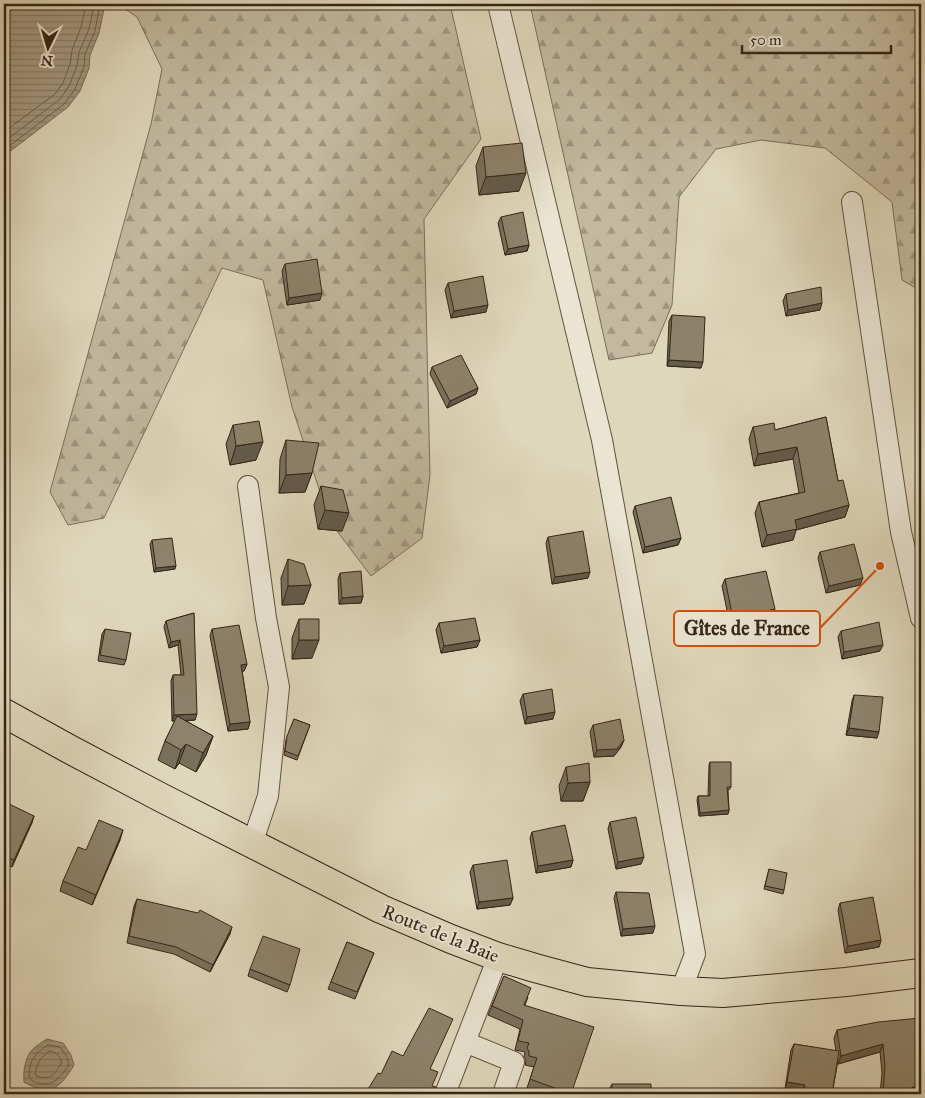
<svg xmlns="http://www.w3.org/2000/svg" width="925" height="1098" font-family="'IM FELL Great Primer',serif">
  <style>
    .forest { fill: url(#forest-firs); stroke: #7b6f5a }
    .water { fill: url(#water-rules); stroke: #786b57 }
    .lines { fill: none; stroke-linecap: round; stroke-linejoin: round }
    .shore { stroke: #6c604c; stroke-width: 1 }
    .minor-casing { stroke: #5f523e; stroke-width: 22 }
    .primary-casing { stroke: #342515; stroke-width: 30 }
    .minor { stroke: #eae5d3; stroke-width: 20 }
    .primary { stroke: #dfd7bb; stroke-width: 28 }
    .wall { fill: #79705c; stroke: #342515 }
    .shaded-wall { fill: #635b4b; stroke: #342515 }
    .building { fill: #8d826b; stroke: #342515 }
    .labels { text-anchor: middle; stroke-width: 4; stroke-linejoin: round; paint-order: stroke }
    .street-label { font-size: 19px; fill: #342515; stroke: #eae5d3 }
    .leader { fill: none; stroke: #cd510d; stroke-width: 2 }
    .callout-dot { fill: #cd510d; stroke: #eae5d3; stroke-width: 2 }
    .callout { fill: #eae5d3; stroke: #cd510d; stroke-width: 2 }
    .callout-label { font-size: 20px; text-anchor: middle; font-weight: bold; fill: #342515 }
  </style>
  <defs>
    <pattern id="forest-firs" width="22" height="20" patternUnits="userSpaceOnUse" patternTransform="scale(1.25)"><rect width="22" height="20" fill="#c2b99f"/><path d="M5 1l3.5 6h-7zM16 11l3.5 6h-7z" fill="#9e9680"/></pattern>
    <pattern id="water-rules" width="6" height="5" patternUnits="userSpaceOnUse" patternTransform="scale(1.25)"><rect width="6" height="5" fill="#a59a83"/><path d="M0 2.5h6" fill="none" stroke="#877d6a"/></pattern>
  </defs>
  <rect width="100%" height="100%" fill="#dfd7bb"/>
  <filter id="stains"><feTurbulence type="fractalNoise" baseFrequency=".004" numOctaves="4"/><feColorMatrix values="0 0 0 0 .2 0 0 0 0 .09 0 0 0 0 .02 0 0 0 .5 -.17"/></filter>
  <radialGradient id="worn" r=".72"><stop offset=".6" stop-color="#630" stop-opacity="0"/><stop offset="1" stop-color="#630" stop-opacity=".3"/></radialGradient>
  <path class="forest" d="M118 4H450L481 139 424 219 430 475 422 538 371 576 330 522 292 407 263 280 222 268 104 518 68 525 50 492 151 124 162 69 137 17Z
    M530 4H921V291L902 280 892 202 825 148 761 140 716 149 679 197 672 305 652 353 609 360Z"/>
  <path class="water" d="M4 4H105L99 33 90 55 89 68 80 91 68 107 4 156Z
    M47 1039 63 1043 71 1055 74 1065C60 1089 49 1097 24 1082 23 1071 25 1057 33 1049 37 1045 42 1042 47 1039Z"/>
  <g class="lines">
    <path class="shore" d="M4 132 55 94 63 83 70 64 72 50 81 27 86 4
      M4 142 60 99 69 86 77 66 79 52 89 29 94 4
      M4 150 64 104 75 89 84 67 85 54 95 31 100 4
      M48 1045 60 1047 67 1057 69 1065C61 1076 54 1087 39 1083 34 1082 32 1081 29 1077 29 1061 35 1053 48 1045Z
      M50 1051C57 1053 62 1057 61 1064 53 1076 51 1080 36 1076L35 1073C38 1063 40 1057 50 1051Z"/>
    <defs>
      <path id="minor" d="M498 4 602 440 695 954 681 991
        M852 202 901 532 921 618
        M248 486 266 618 279 687 268 796 252 844
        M465 1042 514 1062 503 1094
        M445 1094 498 957"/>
      <path id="primary" d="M4 713 71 750 162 798 381 909 451 939 498 957 535 968 587 982 681 991 723 993 846 982 921 973"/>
    </defs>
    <use href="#minor" class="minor-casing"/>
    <use href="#primary" class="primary-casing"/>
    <use href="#minor" class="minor"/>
    <use href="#primary" class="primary"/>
  </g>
  <path class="wall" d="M483 147 519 191 479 195 476 166Z
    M501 217 529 245 527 251 505 255 498 223Z
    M285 264 320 300 287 305 282 271Z
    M448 283 486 312 451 318 445 290Z
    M786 294 820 310 786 316 783 301Z
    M672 315 701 368 667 366 669 321Z
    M432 367 478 388 476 394 447 408 430 374Z
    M826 417 838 481 849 505 845 517 796 530 793 540 762 547 755 513 759 502 799 493 793 459 754 466 749 439 753 427 775 430Z
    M233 425 256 460 230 465 226 444Z
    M286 440 312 473 305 492 279 493 280 459Z
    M321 486 342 531 318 529 314 505Z
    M635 506 681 538 678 545 643 553 633 512Z
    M548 537 588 578 552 584 546 543Z
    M152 540 175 569 154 572 150 544Z
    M820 552 860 585 826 593 818 558Z
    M288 559 311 585 304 604 282 605 281 578Z
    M340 573 363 596 361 603 339 604 338 579Z
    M725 579 773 616 730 625 722 586Z
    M194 613 195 720 186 721 213 736 206 755 196 772 179 763 175 769 158 760 165 741 175 721H172L171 681 173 675H181L178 645 169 648 164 627 166 621Z
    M299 619 312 658 292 659V638Z
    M439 623 480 640 477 647 441 653 436 630Z
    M105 629 126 660 124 665 98 661 102 634Z
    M212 629 247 664 244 671H242L250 722 248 729 228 731 210 636Z
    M841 631 880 651 842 659 838 637Z
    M523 694 553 719 525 724 520 701Z
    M854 695 877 738 846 735 852 701Z
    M294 719 310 725 297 760 284 755 286 740Z
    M593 725 624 740 621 747 614 756 594 757 590 732Z
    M710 762 731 787 729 790H728L729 810 728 814 699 816 697 800 698 796H708L709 765Z
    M566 767 590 782 583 801H561L559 786Z
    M4 815 34 816 12 867 4 864Z
    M610 822 641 864 616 869 608 829Z
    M532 832 573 860 571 867 536 873 530 838Z
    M120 840 92 905 60 891 63 881 86 850Z
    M473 865 513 898 510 905 477 909 470 872Z
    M769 869 784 890 783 894 764 889Z
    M616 892 653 933 621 936 614 898Z
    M137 899 230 934 210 972 174 954 127 943 134 906Z
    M840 903 881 940 879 947 845 953 838 910Z
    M347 942 374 953 355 999 328 989Z
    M250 969 290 985 287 992 248 976Z
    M504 976 528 997 525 1005 571 1094H543L527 1088 534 1067 525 1065 526 1060 524 1057 525 1052 515 1050 520 1029 488 1015Z
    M921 1016V1094H880L882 1073 880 1052 838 1064V1061L832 1094H802L803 1092 785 1089 791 1050 794 1044 836 1051 834 1038 837 1030 921 1018Z
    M612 1084 651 1094H609V1090Z"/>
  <path class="shaded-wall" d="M526 173 519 191 479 195 486 177Z
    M529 245 527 251 505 255 508 249Z
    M322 293 320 300 287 305 289 298Z
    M822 303 820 310 786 316 788 310Z
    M488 305 486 312 451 318 454 311Z
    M669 360 703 362 701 368 667 366Z
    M478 388 476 394 447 408 450 401Z
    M263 442 256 460 230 465 236 446Z
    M797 447 793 459 754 466 758 454Z
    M312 473 305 492 279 493 286 475Z
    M849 505 845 517 796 530 793 540 762 547 767 535 795 520Z
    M325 510 349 513 342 531 318 529Z
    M681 538 678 545 643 553 645 547Z
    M176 566 175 569 154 572 156 568Z
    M590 572 588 578 552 584 555 577Z
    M863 578 860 585 826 593 829 586Z
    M311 585 304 604 282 605 288 586Z
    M363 596 361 603 339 604 342 598Z
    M775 609 773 616 730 625 733 619Z
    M180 640 178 645 169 648 171 642Z
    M299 640H319L312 658 292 659Z
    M480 640 477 647 441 653 444 646Z
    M883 645 880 651 842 659 844 652Z
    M247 664 244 671 238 672 241 665Z
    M555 712 553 719 525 724 527 717Z
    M197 714 195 720 172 721 174 715Z
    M250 722 248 729 228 731 230 724Z
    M849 728 879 732 877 738 846 735Z
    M213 736 206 755 196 772 203 753Z
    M624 740 621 747 614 756 594 757 597 750Z
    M186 744 179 763 175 769 181 750Z
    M590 782 583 801H561L568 783Z
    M729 810 728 814 699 816 700 813Z
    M34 816 32 823 12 867 14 860Z
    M123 830 120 840 92 905 96 895Z
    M644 857 641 864 616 869 618 862Z
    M573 860 571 867 536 873 538 866Z
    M513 898 510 905 477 909 479 902Z
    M655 926 653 933 621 936 623 929Z
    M232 927 230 934 210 972 213 965Z
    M881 940 879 947 845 953 848 946Z
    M883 1044 880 1052 838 1064 841 1056Z
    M787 1082 805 1085 803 1092 785 1089Z
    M912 1087H921V1094H909Z
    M804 1092 821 1094H803Z"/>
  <path class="building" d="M522 143 526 173 486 177 483 147Z
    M523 212 529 245 508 249 501 217Z
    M317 259 322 293 289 298 285 264Z
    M483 276 488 305 454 311 448 283Z
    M821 287 822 303 788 310 786 294Z
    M672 315 705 317 703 362 669 360Z
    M461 355 478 388 450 401 432 367Z
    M826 417 838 481 843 480 849 505 795 520 797 529 767 535 759 502 805 492 797 447 758 454 753 427 774 423 775 430Z
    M259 421 263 442 236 446 233 425Z
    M286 440 319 443 312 473 286 475Z
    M321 486 343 490 349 513 325 510Z
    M671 497 681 538 645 547 635 506Z
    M583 531 590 572 555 577 548 537Z
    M172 538 176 566 156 568 152 540Z
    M854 544 863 578 829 586 820 552Z
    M288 559 304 564 311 585 288 586Z
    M361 571 363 596 342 598 340 573Z
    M766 571 775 609 733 619 725 579Z
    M194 613 197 714 174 715 173 675H184L180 640 171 642 166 621Z
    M475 618 480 640 444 646 439 623Z
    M299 619H319V640H299Z
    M879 622 883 645 844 652 841 631Z
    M239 625 247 664 241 665 250 722 230 724 212 629Z
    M105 629 131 633 126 660 100 655Z
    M552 689 555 712 527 717 523 694Z
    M854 695 883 697 879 732 849 728Z
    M177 716 213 736 203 753 186 744 181 750 165 741Z
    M294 719 310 725 298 756 285 751 287 736Z
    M620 719 624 740 617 749 597 750 593 725Z
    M710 762H731V787H727L729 810 700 813 698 796H710Z
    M589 763 590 782 568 783 566 767Z
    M9 804 34 816 14 860 4 856V815Z
    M636 817 644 857 618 862 610 822Z
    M99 820 123 830 96 895 63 881 78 847 86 850Z
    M565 825 573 860 538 866 532 832Z
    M507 860 513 898 479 902 473 865Z
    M769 869 787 873 784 890 765 886Z
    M616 892 649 893 655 926 623 929Z
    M873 897 881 940 848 946 840 903Z
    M137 899 198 913 200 910 232 927 213 965 176 947 129 936Z
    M263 936 300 949 290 985 250 969Z
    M347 942 374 953 357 992 331 982Z
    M504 976 531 988 524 1005 594 1027 571 1094 530 1079 537 1058 529 1056V1052L527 1048 529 1043 518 1041 523 1020 492 1006Z
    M429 1008 453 1019 430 1069 438 1072 432 1086 436 1087 438 1094H365L378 1073 381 1074 392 1051 403 1056Z
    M921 1018V1087H912L911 1094H883L885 1066 883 1044 841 1056 837 1030 878 1022Z
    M794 1044 839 1051 832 1094H821L804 1092 805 1085 787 1082Z
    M612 1084H651V1094H612Z"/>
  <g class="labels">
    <g class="street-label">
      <text transform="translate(441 933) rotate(22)" y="7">Route de la Baie</text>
    </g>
  </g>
  <path class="leader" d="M880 566L820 628"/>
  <circle class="callout-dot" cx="880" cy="566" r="5"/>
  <rect class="callout" x="674" y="611" width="146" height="35" rx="5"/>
  <g class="callout-label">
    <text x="747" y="635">Gîtes de France</text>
  </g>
  <rect width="925" height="1098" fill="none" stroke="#dfd7bb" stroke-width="20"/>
  <rect x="5" y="5" width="915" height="1088" fill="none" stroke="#342515" stroke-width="2.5"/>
  <rect x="10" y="10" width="905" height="1078" fill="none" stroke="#342515"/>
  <g transform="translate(48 48) rotate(185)" stroke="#eae5d3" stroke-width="4" paint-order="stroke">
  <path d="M0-4L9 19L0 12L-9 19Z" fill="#342515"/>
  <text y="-8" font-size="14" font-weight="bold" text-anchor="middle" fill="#342515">N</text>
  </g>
  <path d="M742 45v8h149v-8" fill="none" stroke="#342515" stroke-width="2.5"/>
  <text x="750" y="45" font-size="15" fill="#342515" stroke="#eae5d3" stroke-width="4" paint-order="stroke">50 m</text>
  <rect width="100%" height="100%" filter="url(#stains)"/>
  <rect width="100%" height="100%" fill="url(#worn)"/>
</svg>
